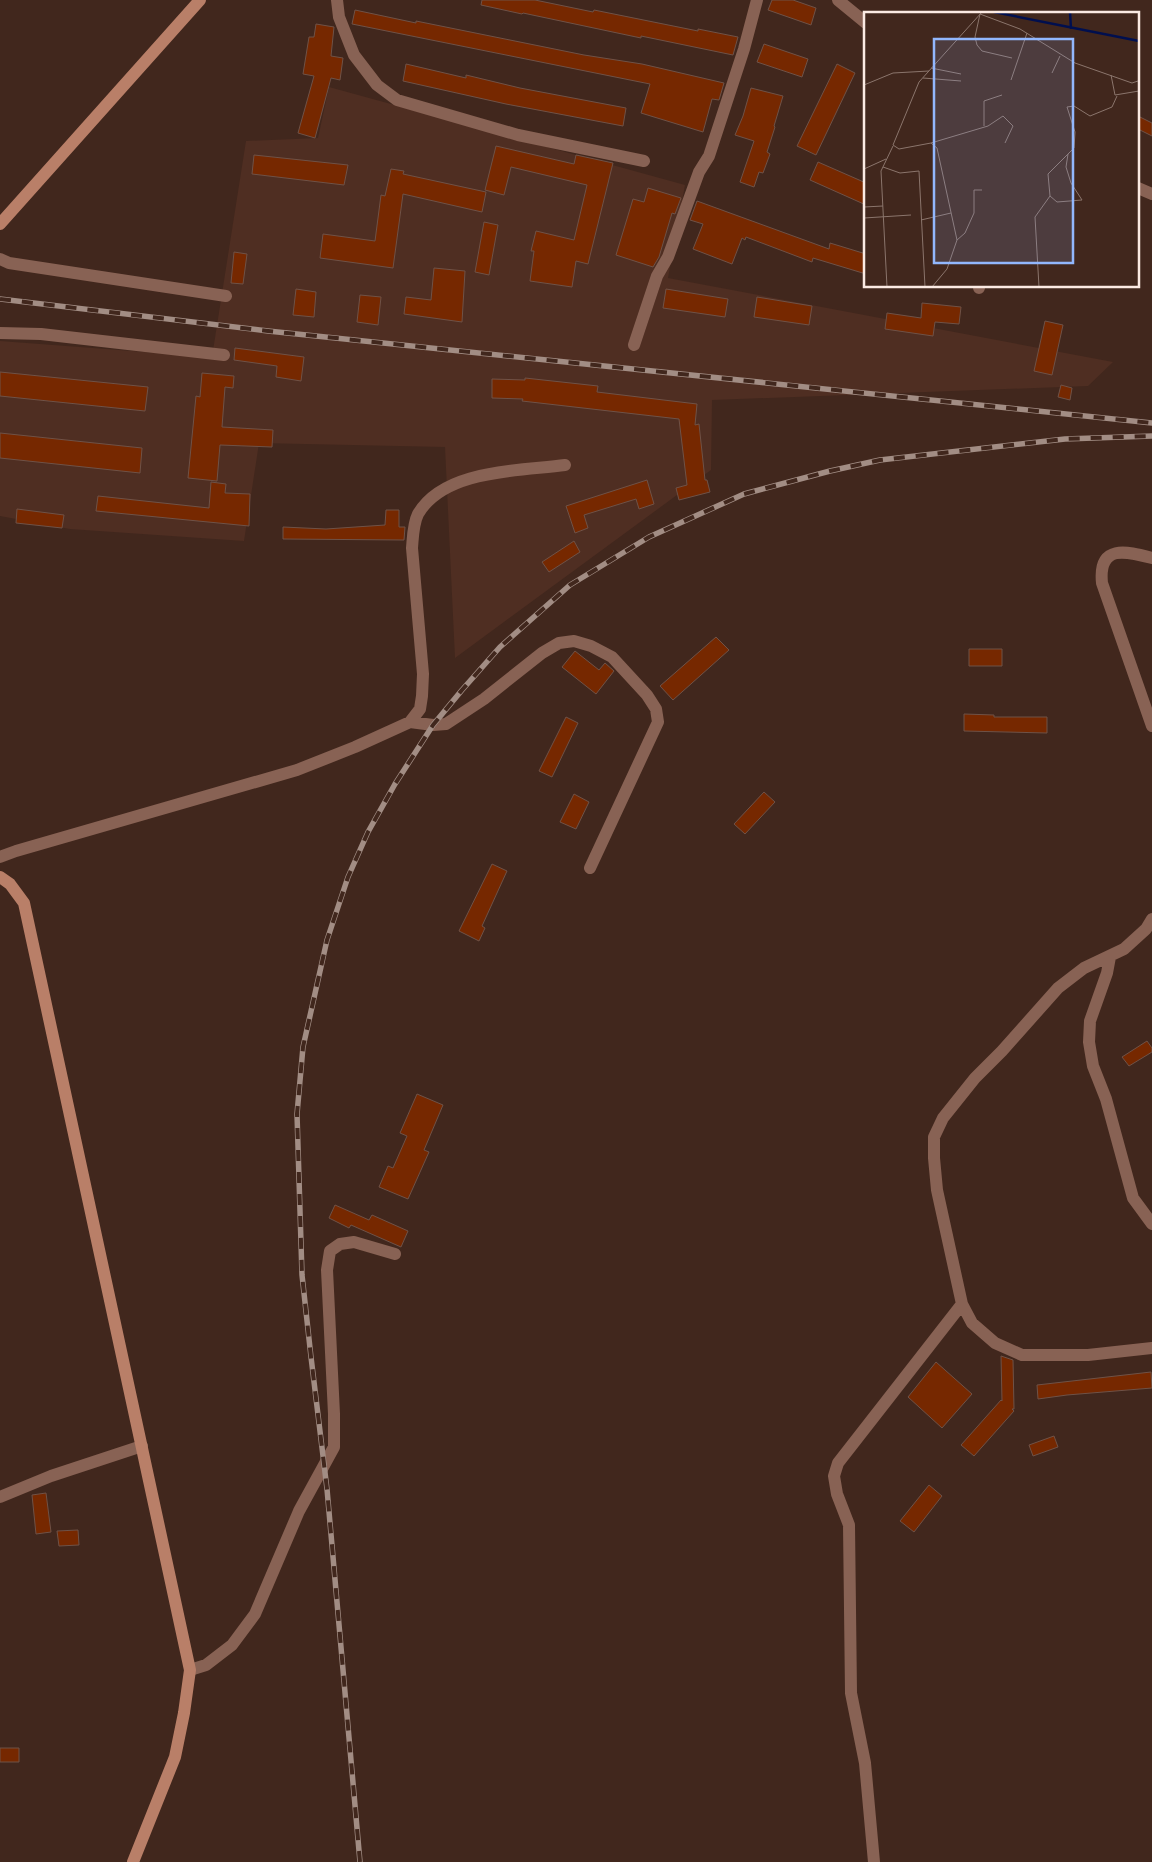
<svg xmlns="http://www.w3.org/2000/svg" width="1152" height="1862" font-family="'PT Sans',sans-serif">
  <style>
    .built { fill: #4f2e22 }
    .building { fill: #762800; stroke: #6f5247 }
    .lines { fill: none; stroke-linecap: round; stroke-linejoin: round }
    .street { stroke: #886254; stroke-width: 12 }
    .secondary { stroke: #b97f68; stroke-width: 12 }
    .rail-casing { stroke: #a28d84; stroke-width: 5.5 }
    .rail { stroke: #41271d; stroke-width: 4; stroke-dasharray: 11; stroke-linecap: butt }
    .inset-river { fill: none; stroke: #000f4f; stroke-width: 2.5 }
    .inset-road { fill: none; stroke: #8b756c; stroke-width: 1 }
    .view { fill: #92b7fd; fill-opacity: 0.15; stroke: #92b7fd; stroke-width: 2.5 }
    .inset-edge { fill: none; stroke: #fbeae3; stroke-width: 2.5 }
  </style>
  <rect width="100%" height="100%" fill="#41271d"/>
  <path class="built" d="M329 87 685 185 668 278 1113 362 1088 386 712 400 711 470 455 658 445 447 259 443 244 541 70 529 0 516V341L212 357 246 141 318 138Z"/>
  <path class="building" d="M482 0H535L593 12 594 10 698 31V29L738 37 733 55 641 36V38L523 13 522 14 481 5Z
    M772 0H793L816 8 811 25 768 10Z
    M355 10 416 23V21L584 55 642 64 724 83 719 100 712 99 703 132 641 113 650 84 352 24Z
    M316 24 334 27 331 56 343 58 340 80 331 78 315 138 298 133 314 76 303 74 309 37H314Z
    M764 44 808 59 802 77 757 62Z
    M406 64 466 78V75L520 88 626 108 623 126 506 104 403 81Z
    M837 64 855 73 816 155 797 146Z
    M751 88 783 96 774 126 775 127 767 152 770 154 763 173 759 172 754 187 740 182 754 141 735 135 743 116Z
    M1138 116 1152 123V136L1138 129Z
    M496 146 574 164 576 155 613 163 588 264 576 261 572 287 530 281 534 251H531L536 231 574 240 587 185 511 167 504 195 485 190Z
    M254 155 348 165 344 185 252 174Z
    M818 162 866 183V205L810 180Z
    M391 169 404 171 403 174 486 192 482 212 403 194 393 268 320 258 323 234 375 241 381 195 385 196Z
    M648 188 681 198 675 214 672 213 659 257 653 267 616 255 633 199 644 202Z
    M697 201 829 249 830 243 866 254V274L813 258 812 262 746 237 745 240 742 238 732 264 693 249 703 224 690 220Z
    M484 222 498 225 489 275 475 272Z
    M234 252 247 254 243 284 231 283Z
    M434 268 465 271 462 322 404 314 406 297 431 300Z
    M296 289 316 292 314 317 293 315Z
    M666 289 728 299 725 317 663 308Z
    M360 295 381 297 378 325 357 322Z
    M757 297 812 306 809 325 754 317Z
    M922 303 961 307 959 324 935 322 933 336 885 329 887 313 921 318Z
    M1045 321 1063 325 1052 375 1034 371Z
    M235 348 304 357 301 381 276 377 277 366 234 360Z
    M0 372 148 387 145 411 0 396Z
    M202 373 234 376 233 388 225 387 222 427 273 430 272 447 220 445 217 481 188 478 196 396 200 397Z
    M525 378 598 386 597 392 697 404 695 425 699 424 705 480H707L710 492 679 500 676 488 687 485 679 419 522 401 523 399 492 398V379L525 380Z
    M1061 385 1072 388 1070 400 1058 397Z
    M0 433 142 448 140 473 0 458Z
    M647 480 654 504 639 509 636 499 584 515 588 528 575 533 566 506Z
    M211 482 226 484 225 493 250 494 249 526 96 511 98 496 209 508Z
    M17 509 64 515 62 528 16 523Z
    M386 510H399V527H405L404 540 283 539V527L326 529 385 525Z
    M574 541 580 552 549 572 542 562Z
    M716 637 729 650 673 700 660 686Z
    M969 649H1002V666H969Z
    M575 651 599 670 605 663 614 671 596 694 562 667Z
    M964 714 994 715V717H1047V733L964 731Z
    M566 717 578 723 552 777 539 771Z
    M764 792 775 802 745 834 734 824Z
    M574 794 589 802 576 829 560 822Z
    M492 864 507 871 482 926 485 928 479 941 459 931Z
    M1147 1041 1152 1048V1052L1129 1066 1122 1057Z
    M417 1094 443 1105 424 1150 429 1152 408 1199 379 1187 388 1166 393 1168 407 1136 400 1133Z
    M335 1205 369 1220 372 1215 408 1231 401 1247 351 1225 349 1228 329 1218Z
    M1001 1356 1013 1360 1014 1409H1012L1014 1411 974 1456 961 1445 1001 1400 1002 1401Z
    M936 1362 972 1394 942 1428 908 1397Z
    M1151 1372 1152 1388 1067 1395 1038 1399 1037 1385Z
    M1054 1436 1058 1447 1033 1456 1029 1445Z
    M929 1485 942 1496 914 1532 900 1521Z
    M46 1493 51 1532 36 1534 32 1495Z
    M78 1530 79 1545 59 1546 57 1531Z
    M0 1748H19V1762H0Z"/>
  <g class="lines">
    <path class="street" d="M337 0 339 17 354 55 377 85 397 100 518 135 644 161
      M838 0 866 23
      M1138 188 1152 194
      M0 259 9 263 226 296
      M979 288V286
      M0 333 41 334 224 355
      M634 345 657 276 668 257 699 172 709 156 744 49 757 0
      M1152 558C1126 551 1098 544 1102 583L1152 726
      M410 722 420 709 422 696 423 674 412 548C413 537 413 524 418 514 444 469 520 471 565 465
      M0 857 16 851 297 770 355 747 410 722 433 725 446 724 484 699 542 653 559 643 574 641 591 646 612 657 647 695 656 709 658 722 590 868
      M1110 957 1107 973 1090 1021 1089 1042 1093 1066 1106 1099 1133 1198 1152 1224
      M962 1304 972 1323 995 1343 1022 1355H1088L1152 1348
      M0 1497 51 1476 142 1446
      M190 1670 206 1665 232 1645 255 1614 299 1511 334 1447V1414L327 1270 330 1251 340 1244 354 1242 395 1254
      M874 1862 865 1763 851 1693 849 1525 837 1494 834 1476 838 1463 962 1304 937 1190 934 1158V1137L943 1118 975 1078 1002 1051 1058 988 1084 968 1124 949 1146 929 1152 919"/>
    <path class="secondary" d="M0 224 200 0
      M0 877 10 884 24 903 190 1670 184 1713 175 1757 133 1862"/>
    <defs>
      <path id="rail" d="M0 299 268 331 1152 423
        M360 1862 327 1489 311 1357 302 1275 297 1114 303 1047 327 940 348 877 368 832 395 784 433 725 462 690 500 647 570 585 649 537 744 494 830 471 880 460 1065 439 1152 436"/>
    </defs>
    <use href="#rail" class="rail-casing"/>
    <use href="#rail" class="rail"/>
  </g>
  <g transform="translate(864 12)">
    <rect width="275" height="275" fill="#41271d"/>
    <path class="inset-river" d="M130 0 275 29M206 0 207 17"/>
    <path class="inset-road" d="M148 46 118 39 113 33 111 25 116 2 156 17 211 51 268 71 274 69M67 56 97 62M188 61 196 44M247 63 251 83 275 79M59 66 97 69M147 68 163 21M0 73 29 61 65 59M120 114V89L138 83M67 131 124 114 139 104 149 114 141 131M19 155 36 161 55 159 61 275M0 157 22 147M186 184 193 190 218 188 207 171 202 155 204 142M0 195 19 194M0 206 47 203M57 208 87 201M93 228 101 221 110 201V178H118M23 275 17 159 29 134M68 275 83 257 93 228 73 136 67 131 35 137 29 133 55 70 118 0M175 275 171 205 186 184 184 162 210 136 211 120 203 95 210 94 226 104 248 95 253 84"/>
    <path class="view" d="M70 27H209V251H70Z"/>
    <rect width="275" height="275" class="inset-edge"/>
  </g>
</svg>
